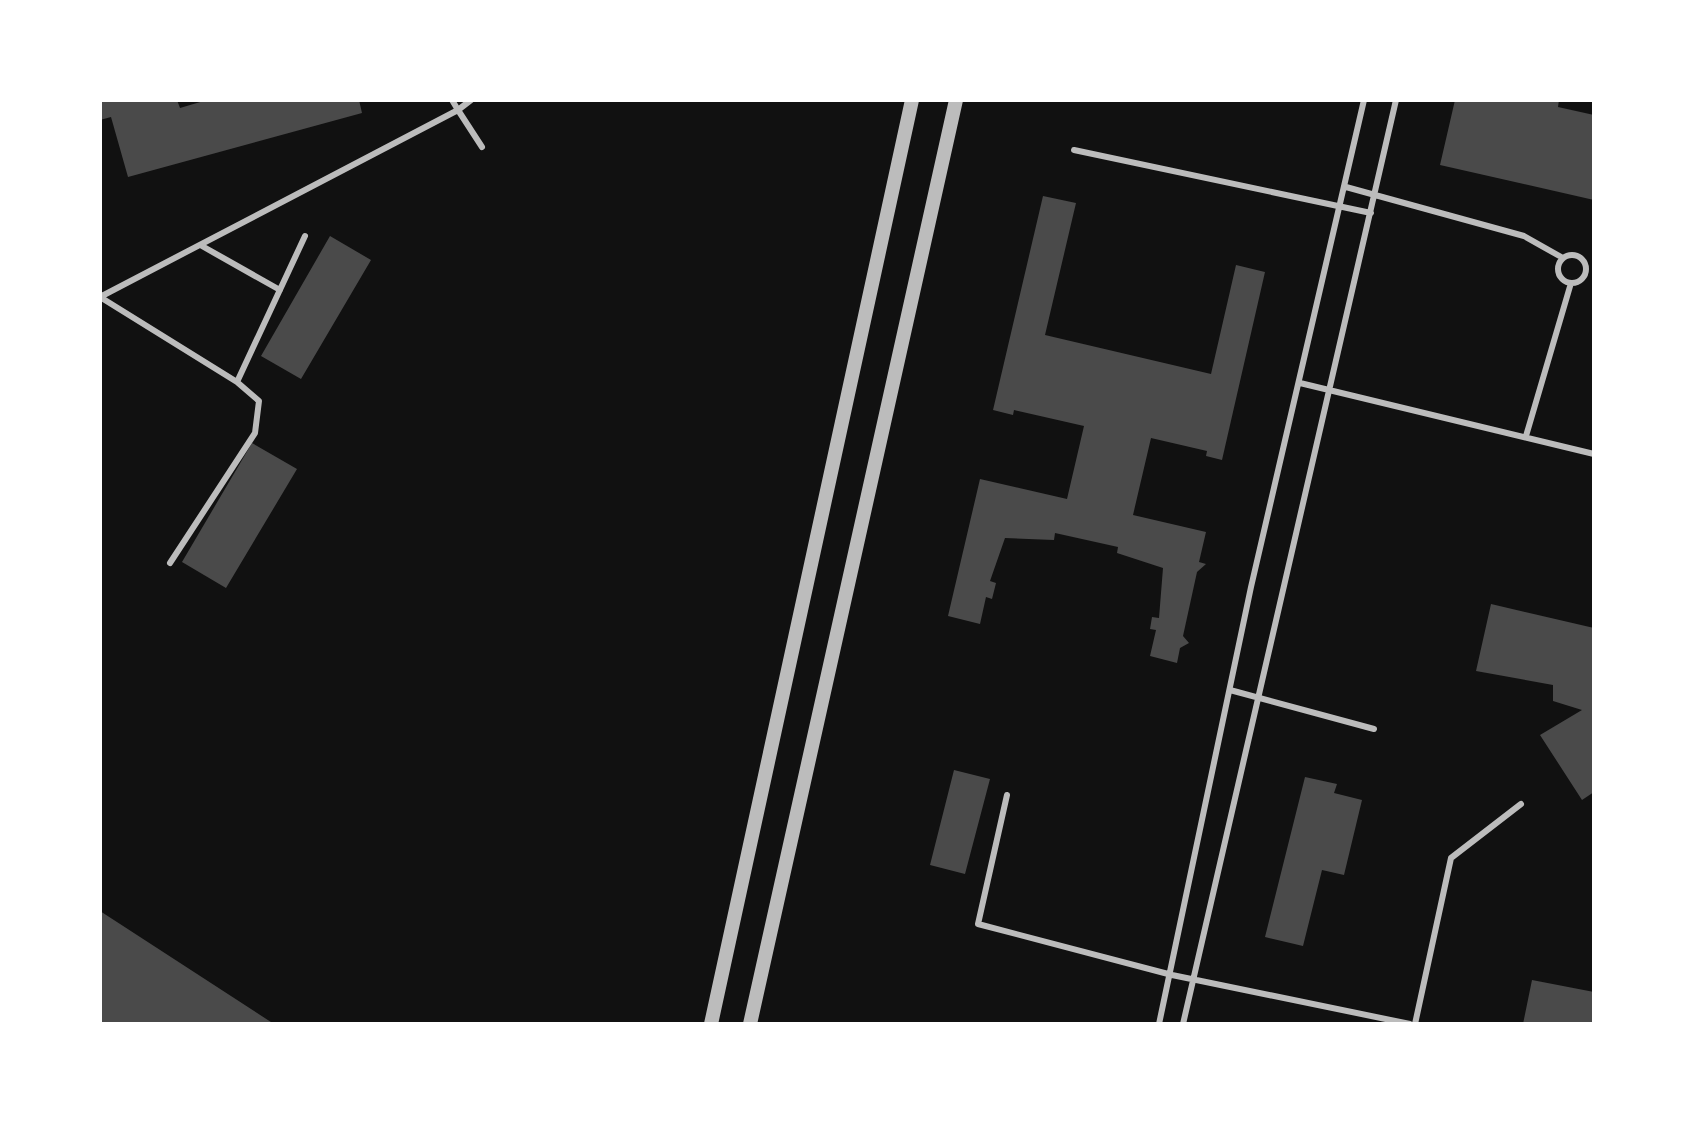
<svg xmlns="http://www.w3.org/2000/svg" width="1694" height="1124" font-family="'DM Sans',sans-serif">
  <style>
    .building { fill: #4a4a4a }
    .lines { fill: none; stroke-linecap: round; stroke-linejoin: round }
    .service { stroke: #bcbcbc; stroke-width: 6 }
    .minor { stroke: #bcbcbc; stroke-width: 8 }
    .tertiary { stroke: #bcbcbc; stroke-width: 14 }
  </style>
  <rect width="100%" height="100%" fill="#111"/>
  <path class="building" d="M100 100H177L180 108 207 100H359L362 113 128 177 111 117 100 120Z
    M1455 100H1559L1558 107 1594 115V200L1440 165Z
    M1043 196 1076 203 1045 335 1211 374 1236 265 1265 272 1222 460 1206 456 1207 451 1151 438 1133 515 1206 532 1199 562 1206 564 1197 572 1183 636 1189 643 1180 648 1177 663 1150 656 1156 630 1150 629 1152 617 1159 618 1163 568 1117 553 1118 547 1055 533 1054 540 1005 538 990 581 996 583 992 599 986 597 980 624 948 616 980 479 1067 499 1084 426 1014 410 1013 415 993 410Z
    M330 236 371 260 301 379 261 356Z
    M252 443 297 469 226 588 182 562Z
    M1491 604 1594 628V792L1582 800 1540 735 1582 710 1553 701V685L1476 671Z
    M954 770 990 779 965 874 930 865Z
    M1305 777 1337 784 1334 793 1362 800 1344 875 1322 870 1303 946 1265 937Z
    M100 911 274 1024H100Z
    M1532 980 1594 992V1024H1523Z"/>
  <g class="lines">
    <path class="service" d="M452 100 458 110 471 100
      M1074 150 1371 213
      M1346 187 1524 236 1563 258
      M202 246 280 290
      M1558 269a14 14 0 1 1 28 0a14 14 0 1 1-28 0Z
      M100 297 458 110 482 147
      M100 297 237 382 259 401 255 433 170 563
      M237 382 305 236
      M1300 383 1594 454
      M1526 436 1571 283
      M1230 690 1374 729
      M1007 795 978 924 1172 975 1410 1024
      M1159 1024 1251 587 1364 100
      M1183 1024 1396 100
      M1415 1024 1451 858 1521 804"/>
    <path class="minor" d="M100 296V298"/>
    <path class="tertiary" d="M711 1024 912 100
      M750 1024 956 100"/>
  </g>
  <rect width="1694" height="1124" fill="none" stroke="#ffffff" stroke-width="204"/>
</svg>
